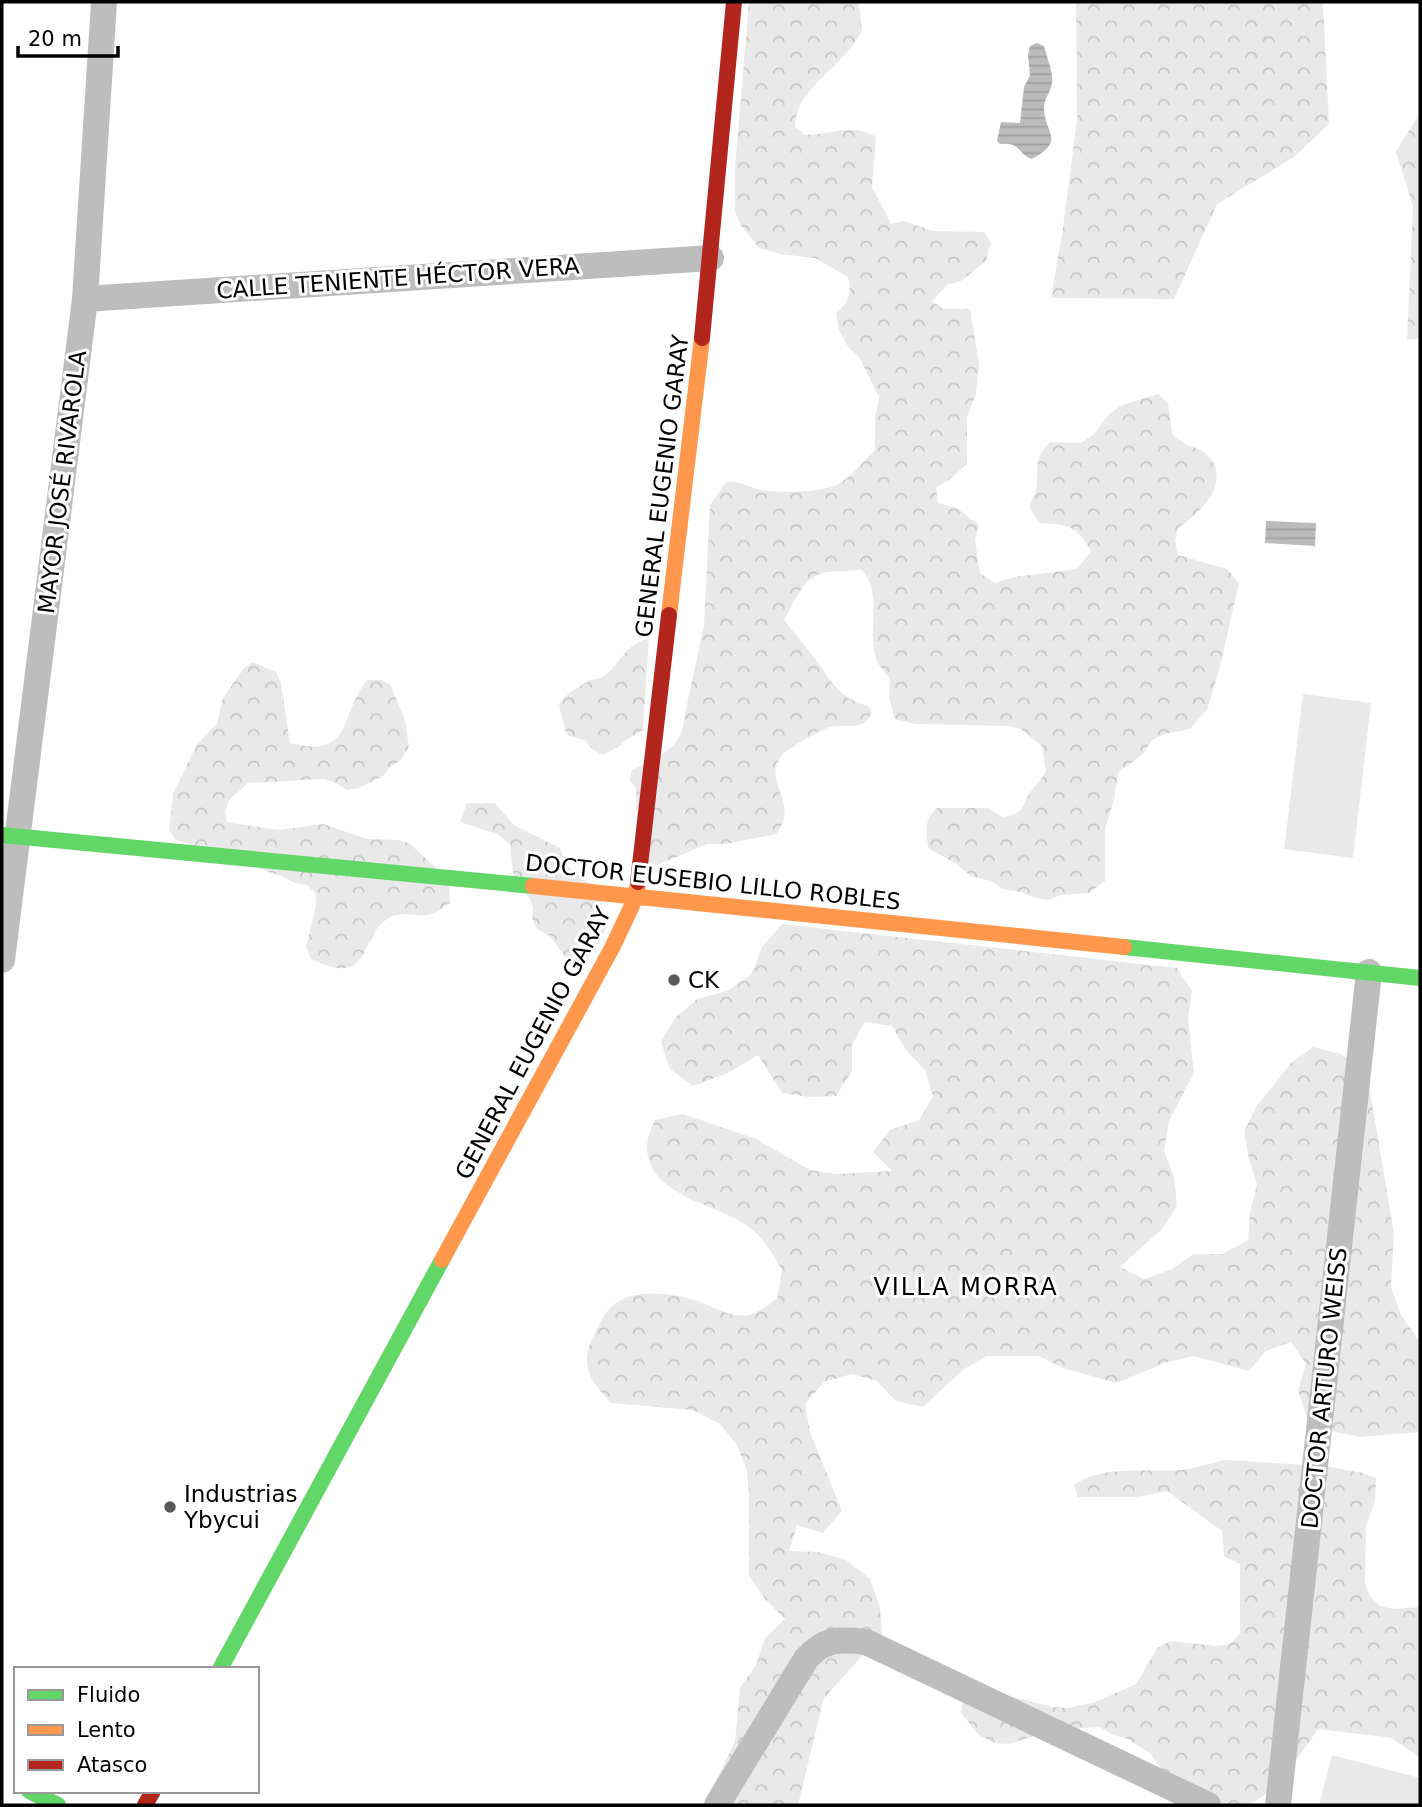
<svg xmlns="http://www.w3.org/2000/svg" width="1422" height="1807" font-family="'DejaVu Sans',sans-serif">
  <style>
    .forest { fill: url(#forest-crowns) }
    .pitch { fill: #e9e9e9 }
    .water { fill: url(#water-rules) }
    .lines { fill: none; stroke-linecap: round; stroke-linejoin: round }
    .street { stroke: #bdbdbd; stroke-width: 26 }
    .fast { stroke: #63d668; stroke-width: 16 }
    .slow { stroke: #ff974d; stroke-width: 16 }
    .jam { stroke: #b3261e; stroke-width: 16 }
    .poi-dot { fill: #595959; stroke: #fff; stroke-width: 2.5 }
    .labels { text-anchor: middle; stroke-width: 6; stroke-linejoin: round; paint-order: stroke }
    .street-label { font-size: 23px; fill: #000; stroke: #fff }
    .poi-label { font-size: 23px; fill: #000; stroke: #fff; text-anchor: start }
    .neighbourhood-label { font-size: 24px; letter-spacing: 2px; fill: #000; stroke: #fff }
  </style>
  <defs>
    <pattern id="forest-crowns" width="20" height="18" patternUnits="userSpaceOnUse" patternTransform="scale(1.75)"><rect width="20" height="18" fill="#e9e9e9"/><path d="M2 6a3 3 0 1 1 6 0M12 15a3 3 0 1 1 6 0" fill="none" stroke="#c6c6c6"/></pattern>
    <pattern id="water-rules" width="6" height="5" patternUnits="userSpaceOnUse" patternTransform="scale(1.75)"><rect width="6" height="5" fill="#bbb"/><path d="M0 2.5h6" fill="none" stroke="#9f9f9f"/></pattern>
  </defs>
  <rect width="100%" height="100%" fill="#fff"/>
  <path class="forest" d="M749 2H859L862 31C858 37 854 44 849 50 830 74 795 94 795 127L805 135C831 135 851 122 876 137L872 187 891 224 904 221 933 231 984 232 991 243 986 261 961 281 947 285 932 301 943 309H970L979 363 976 394 967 417V464L949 480 936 487 938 503 957 508 979 525 975 540 980 573 995 583 1014 577 1077 569 1091 551C1077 525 1068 525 1040 523L1029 507C1031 502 1034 496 1036 491 1040 469 1032 460 1050 442L1081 443 1094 434 1109 414 1122 405 1158 394 1168 403 1172 434C1176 437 1181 441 1185 444 1192 448 1200 448 1205 453 1235 479 1201 513 1178 528L1175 541 1178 555 1227 569 1239 583 1220 667 1207 710 1190 729 1164 734 1152 740 1144 753 1118 773 1114 800 1105 829V881L1089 893 1061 895 1048 900 1035 898 1021 892 1003 889 991 881 972 877 955 863 928 848C926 829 924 821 937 808H987L1003 817C1026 813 1020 807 1031 791 1036 785 1041 779 1046 772L1042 746 1021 729 1008 726 915 724 895 719 889 698 890 679C886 673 880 668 877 661 865 630 885 595 861 569 850 572 839 570 827 572 802 576 795 602 784 620 793 632 803 643 812 655 830 678 837 698 868 706L872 713C861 733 848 723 830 727 823 728 787 749 783 754 759 783 802 801 776 834L726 844H707L660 864 638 866 636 789 630 781 631 771C655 759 684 748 684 718L704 625 710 505 726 482C740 480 748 488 762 490 781 493 822 493 838 484 850 478 865 460 875 450V418L879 397 859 357 848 347 839 330 836 313C849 302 852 294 848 277L815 258 780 254 759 248 740 224 735 212V167Z
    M1076 2H1323L1329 124 1294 157 1217 204 1174 299 1051 298 1063 228 1077 119Z
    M1420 112V339L1407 340 1413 206 1396 152Z
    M649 639 643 730C628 737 617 750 602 755L591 748 585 740 569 736 565 730 559 705C565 694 578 687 589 681 594 678 598 680 604 676 621 664 625 643 649 639Z
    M253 662 276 672 281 683 290 743C353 759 338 718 367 680H380L390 684 405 720 409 747 401 760 390 767 383 776 359 788 347 790 336 783 324 779 248 783 229 800 225 812 227 822 279 830 323 824 367 839 398 840 409 843 435 867 449 884 450 903C443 907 434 915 426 915 415 916 403 912 393 916 356 931 377 991 311 959L306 947 316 905 315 893 307 885 295 883 281 876 176 840 169 831 173 794 196 746 217 723 223 698 244 668Z
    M467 803H495L514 825 560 848 567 865 573 872 598 889 607 927 583 966 574 969 550 936 537 929 532 918 533 908 530 899 513 874 510 844 497 834 460 822Z
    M782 924 1177 968 1192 991 1188 1019 1194 1073 1169 1121 1164 1151 1174 1178 1177 1206 1162 1229 1120 1267 1144 1279 1170 1270 1194 1254H1223L1248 1240 1250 1212 1257 1185 1249 1159 1244 1132 1256 1107 1291 1063 1313 1047 1341 1054 1364 1070 1371 1097 1394 1234 1391 1287 1401 1315 1420 1342V1432L1359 1437 1331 1431 1307 1417 1298 1391 1306 1364 1291 1342 1266 1351 1249 1371 1194 1356 1168 1362 1116 1383 1063 1368 1039 1356H987L964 1369 923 1407 896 1401 877 1381 852 1374 824 1382 805 1404 810 1432 842 1511 823 1533 797 1525 789 1551 818 1552 846 1560 870 1579 880 1607 882 1634 824 1698 798 1805H710V1792L735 1742 740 1688 756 1665 765 1638 785 1619 765 1599 749 1576V1496L747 1471 737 1445 720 1424 693 1410 611 1403C591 1381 579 1367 593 1337 598 1328 605 1311 613 1305 635 1288 673 1293 697 1301 715 1307 729 1318 749 1315 758 1314 769 1304 777 1299L782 1270C773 1254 764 1238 749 1227 717 1203 647 1197 647 1146 647 1138 652 1128 655 1120L683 1114 756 1139 810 1170 836 1174 892 1171 873 1152 890 1130 919 1120 933 1096 925 1070 906 1050 892 1026 865 1022 852 1045V1071L836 1096 810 1097 782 1093 758 1055 728 1073 693 1086 670 1069 661 1042 675 1018 697 999 727 991 751 975 762 947Z
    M1225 1460 1324 1466 1363 1473 1376 1478 1375 1501 1366 1526 1365 1584 1370 1596 1380 1606 1394 1609 1420 1607V1758L1392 1738 1318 1729C1303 1751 1272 1800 1244 1805 1227 1807 1207 1805 1190 1805L1176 1791 1151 1754 1128 1739 1113 1735 1100 1727 1054 1730 1009 1744 995 1743 979 1735 961 1713 963 1699 1009 1696 1053 1707 1068 1708 1096 1702 1136 1684 1157 1648 1171 1641 1217 1646 1230 1644 1240 1634V1564L1224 1556 1222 1531 1167 1491 1138 1497H1078L1074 1485C1104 1464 1147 1473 1182 1470 1196 1468 1211 1463 1225 1460Z"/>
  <path class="pitch" d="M1303 694 1371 703 1353 858 1284 849Z
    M1332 1755 1420 1778V1805H1319Z"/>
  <path class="water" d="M1037 43 1044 46C1046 55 1054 74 1052 83 1051 92 1044 98 1044 109 1045 134 1066 140 1032 159 1017 154 1022 142 1000 144L997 141 1001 122 1020 123 1024 87 1030 75 1028 55 1030 46Z
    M1266 521 1316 523 1315 546 1265 543Z"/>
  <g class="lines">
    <path class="street" d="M85 299 711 258
      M2 960 85 299 104 2
      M717 1805 806 1659C825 1638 839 1639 866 1642L1208 1805
      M1278 1805 1369 972"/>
    <path class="fast" d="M2 835 533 886
      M1124 947 1420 978
      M220 1669 442 1260
      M29 1791 58 1805"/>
    <path class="slow" d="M669 615 702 338
      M533 886 1124 947
      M442 1260 613 946 636 897 638 882"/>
    <path class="jam" d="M702 338 734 2
      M638 882 669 615
      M145 1805 153 1791"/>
  </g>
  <g class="poi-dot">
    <circle cx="674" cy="980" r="7"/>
    <circle cx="170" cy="1507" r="7"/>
  </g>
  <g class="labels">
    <g class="street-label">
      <text transform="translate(398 278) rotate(-4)" y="8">CALLE TENIENTE HÉCTOR VERA</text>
      <text transform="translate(62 482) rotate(-83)" y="8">MAYOR JOSÉ RIVAROLA</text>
      <text transform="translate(662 486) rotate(-83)" y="8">GENERAL EUGENIO GARAY</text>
      <text transform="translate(713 882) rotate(6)" y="8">DOCTOR EUSEBIO LILLO ROBLES</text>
      <text transform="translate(533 1043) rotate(-62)" y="8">GENERAL EUGENIO GARAY</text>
      <text transform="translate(1324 1388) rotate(-84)" y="8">DOCTOR ARTURO WEISS</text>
    </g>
    <g class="poi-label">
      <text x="688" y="988">CK</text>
      <text x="184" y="1502">Industrias<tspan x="184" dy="26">Ybycui</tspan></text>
    </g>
    <g class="neighbourhood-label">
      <text x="966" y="1295">VILLA MORRA</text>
    </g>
  </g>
  <rect width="1422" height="1807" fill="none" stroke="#000000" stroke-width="7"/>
  <rect x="14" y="1667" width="245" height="126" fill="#ffffff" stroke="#999999" stroke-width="2"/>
  <rect x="28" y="1690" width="35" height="10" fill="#63d668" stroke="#999999" stroke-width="2"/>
  <text x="77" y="1702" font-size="21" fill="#000000">Fluido</text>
  <rect x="28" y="1725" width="35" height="10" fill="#ff974d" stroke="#999999" stroke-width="2"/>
  <text x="77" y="1737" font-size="21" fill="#000000">Lento</text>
  <rect x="28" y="1760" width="35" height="10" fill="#b3261e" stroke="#999999" stroke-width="2"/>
  <text x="77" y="1772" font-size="21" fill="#000000">Atasco</text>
  <path d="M18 46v10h100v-10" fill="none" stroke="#000000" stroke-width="3.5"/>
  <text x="28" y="46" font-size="21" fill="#000000" stroke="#ffffff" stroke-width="5" paint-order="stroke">20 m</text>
</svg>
